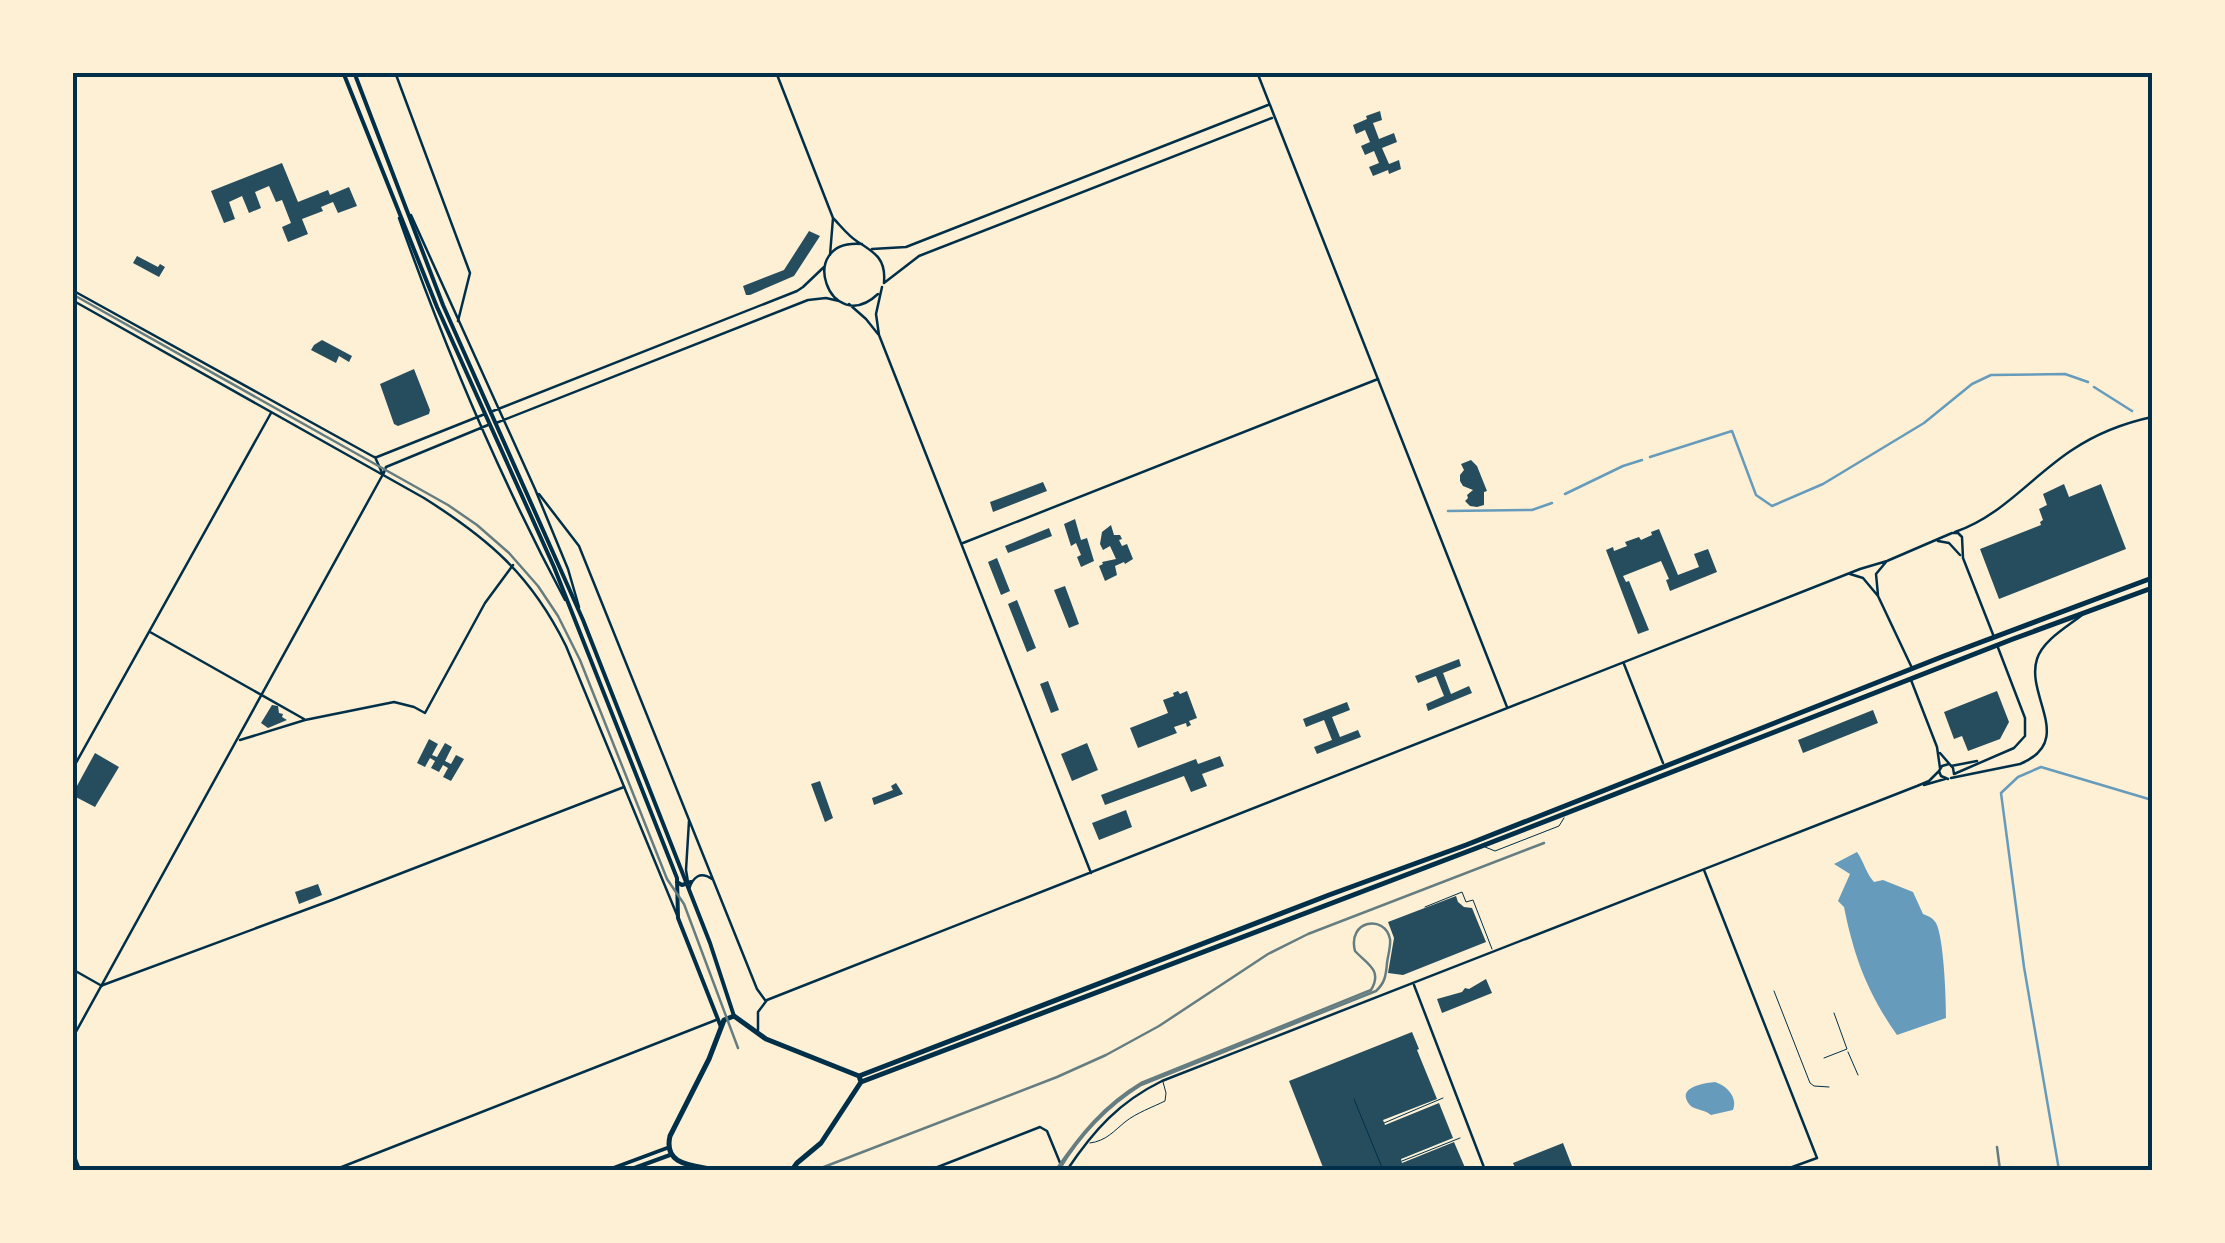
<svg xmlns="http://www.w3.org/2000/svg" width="2225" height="1243" font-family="'Alegreya Sans',sans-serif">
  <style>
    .water { fill: #669bbc }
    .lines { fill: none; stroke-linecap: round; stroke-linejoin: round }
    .stream { stroke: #669bbc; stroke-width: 2.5 }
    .building { fill: #264d5e }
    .path { stroke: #003049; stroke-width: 1 }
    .service { stroke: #003049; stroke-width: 1 }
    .pedestrian { stroke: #003049; stroke-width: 1 }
    .minor { stroke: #003049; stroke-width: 2.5 }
    .tertiary { stroke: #003049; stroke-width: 2.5 }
    .primary { stroke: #003049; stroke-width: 4 }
    .trunk { stroke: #003049; stroke-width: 5 }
    .tram { stroke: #657d81; stroke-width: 2.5 }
    .rail { stroke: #657d81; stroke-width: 2.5 }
    .neatline { fill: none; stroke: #003049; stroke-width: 4 }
  </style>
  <rect width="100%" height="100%" fill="#fdf0d5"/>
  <path class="water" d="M1857 852C1864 862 1866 873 1874 882L1883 880 1913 892 1923 914C1928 916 1932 917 1936 923 1944 938 1946 999 1946 1018L1897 1035C1868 994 1854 957 1844 907L1838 901 1850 874 1834 864Z
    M1715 1082C1727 1086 1738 1097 1733 1110L1711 1115C1704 1109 1693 1110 1689 1104 1676 1087 1705 1083 1715 1082Z"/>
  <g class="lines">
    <path class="stream" d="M2094 387 2132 411
      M1650 457 1732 431 1756 495 1772 506 1823 484 1924 423 1972 384 1991 375 2065 374 2088 382
      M1565 494 1623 466 1642 460
      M1448 511 1532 510 1552 503
      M2059 1170 2024 967 2001 793 2018 777 2041 767 2152 800"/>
  </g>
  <path class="building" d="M1380 111 1382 120 1373 123 1379 139 1394 133 1397 142 1382 148 1389 164 1399 160 1401 169 1389 174 1388 170 1373 176 1369 167 1379 163 1374 151 1365 155 1361 146 1370 142 1365 130 1356 134 1353 125 1367 119 1366 116Z
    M282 163 298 202 328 190 330 195 349 187 357 206 338 213 333 202 321 207 323 211 302 219 308 234 288 242 282 227 291 223 282 200 276 202 269 186 255 192 261 208 249 213 242 196 229 202 235 219 224 223 211 191Z
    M809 231 820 236 794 276 750 295H746L743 286 784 270Z
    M137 256 158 267 160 264 165 267 159 277 133 263Z
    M322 340 352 356 349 362 339 356 336 363 311 350 314 345Z
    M414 369 430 410 429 414 398 426 394 424 380 384Z
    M1471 460 1477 466 1487 491 1484 492V505L1477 507 1470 506 1465 501 1468 498 1467 495 1473 490 1463 486 1460 481V475L1464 470 1461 464Z
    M1043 482 1047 491 993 512 990 502Z
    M2064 484 2069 497 2101 484 2126 549 1999 599 1980 549 2041 525 2040 522 2043 520 2039 509 2047 505 2043 494Z
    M1075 519 1081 540 1087 538 1094 561 1081 567 1077 557 1081 555 1076 543 1071 546 1064 524Z
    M1111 525 1114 535H1120L1122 539 1119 540 1122 546 1127 544 1133 559 1125 564 1124 562 1115 566 1117 575 1105 581 1099 566 1103 564 1102 562 1116 559 1110 546 1103 550 1100 544 1102 532Z
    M1049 528 1052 536 1008 553 1005 546Z
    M1659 529 1678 575 1699 567 1694 554 1708 549 1717 572 1670 591 1666 580 1669 579 1661 561 1623 576 1626 582 1629 581 1649 630 1638 634 1606 550 1613 547 1614 551 1627 546 1625 542 1639 537 1641 540 1652 535 1651 532Z
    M997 558 1010 591 1001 595 988 562Z
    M1065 586 1079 624 1069 628 1054 590Z
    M1017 600 1036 648 1027 652 1008 604Z
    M1459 659 1461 666 1443 673 1451 694 1469 686 1472 693 1428 711 1426 704 1444 696 1436 676 1418 683 1415 676Z
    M1048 681 1059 710 1051 713 1040 684Z
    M1178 691 1180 694 1187 691 1197 718 1189 721 1191 725 1187 727 1186 723 1174 727 1177 733 1138 748 1130 728 1168 713 1163 700 1174 696 1173 693Z
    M1997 691 2009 722 2000 739 1968 751 1962 736 1954 739 1944 712Z
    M1347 702 1350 710 1332 717 1340 737 1358 730 1361 737 1317 754 1314 747 1332 740 1324 720 1306 727 1303 719Z
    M272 705 278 706 279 713 283 714 282 717 287 720 268 728 261 723Z
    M1873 710 1878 723 1803 753 1798 740Z
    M429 739 438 744 432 755 437 757 445 743 452 747 445 761 451 764 456 755 464 759 451 781 443 777 448 768 443 765 439 772 431 768 435 761 430 758 425 767 417 763Z
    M1087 743 1098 770 1072 781 1061 754Z
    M95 753 119 767 95 807 72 795Z
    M1220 756 1224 766 1202 774 1207 786 1191 792 1184 776 1105 805 1101 795 1196 759 1198 764Z
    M820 781 833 818 825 822 811 784Z
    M896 783 903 794 874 805 872 798 893 790 891 786Z
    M1126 810 1132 827 1099 840 1092 823Z
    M318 884 322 895 299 904 295 892Z
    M1456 896 1458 902 1464 907 1472 908 1486 942 1403 975 1388 973 1394 938 1388 922Z
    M1486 979 1492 993 1442 1013 1437 999 1462 992 1465 988 1469 989Z
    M1412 1032 1419 1049 1417 1050 1437 1099 1383 1120 1385 1125 1439 1103 1453 1138 1401 1159 1402 1163 1454 1142 1466 1170H1324L1289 1081Z
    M1563 1143 1572 1166 1562 1170H1516L1513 1163Z"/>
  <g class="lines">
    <path class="path" d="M1354 1099 1383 1170
      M1384 1123 1443 1098
      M1402 1161 1460 1138"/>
    <path class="service" d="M1485 847 1495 851 1559 826 1564 818
      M1090 1143C1106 1141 1114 1131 1125 1122 1136 1113 1153 1107 1165 1101L1166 1093 1163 1082"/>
    <path class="pedestrian" d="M1425 907 1462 892 1466 902 1473 900 1492 949
      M1774 991 1810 1083 1814 1086 1829 1087
      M1848 1052 1858 1075
      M1824 1058 1847 1049 1834 1013"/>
    <path class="minor" d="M395 72 470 273 458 321
      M539 494 579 546 757 989 765 1000
      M1955 532C2002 516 2031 477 2072 450 2096 434 2124 423 2152 417
      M963 543 1378 379
      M150 632 304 719
      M240 740 305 720 394 702 414 707 425 713 485 603 513 565
      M72 770 271 413
      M688 882 686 870 689 821
      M689 889C693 877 700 871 712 879
      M72 969 102 986
      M103 985 332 900 624 787
      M1414 985 1485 1170
      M72 1039 382 476
      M930 1170 1040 1127 1047 1131 1063 1170"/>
    <path class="tertiary" d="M776 72 833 218 830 255
      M1257 72 1507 707
      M411 215 535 489 568 569 579 607
      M399 218C445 348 500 478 565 600
      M833 218C841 226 848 236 858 242 876 253 886 260 884 282
      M862 244C794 238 830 339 878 294
      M872 249 906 247 1268 105
      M884 283 919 256 1272 118
      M882 287 876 314 879 335 1091 873
      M72 290 374 457
      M72 300 424 498C489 539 531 575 566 646L677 915
      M849 304 866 319 878 334
      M493 411 797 291 803 287 824 267
      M496 423 808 300 826 298 839 301
      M375 457 383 475 386 467 488 425
      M377 457 485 414
      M1938 541 1949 543 1960 555
      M1850 574 1863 578 1878 596 1912 668
      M1878 595 1876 574 1886 562
      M1624 664 1663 763
      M1911 680 1937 747 1940 768
      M1940 753 1953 768 1954 774
      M1951 766 1977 761
      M1954 774 2014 748 2025 736V718L1997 645
      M1951 778 2020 764C2076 741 2025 696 2037 659 2043 640 2067 627 2082 615
      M1948 779 1941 776 1939 771 1942 766 1949 764
      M1924 785 1945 779
      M1704 870 1817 1158 1784 1170
      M758 1030V1012L767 1000 1860 569 1887 561 1952 533H1958L1962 537 1963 558 1994 637
      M72 1149 80 1170
      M334 1170 716 1020
      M1067 1170C1094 1130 1119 1102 1162 1081L1917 786 1929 781 1939 771"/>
    <path class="primary" d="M343 72 437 307 554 567 677 878 678 918 721 1027
      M354 72 443 305 583 620 710 943 734 1016
      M677 882 682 885 691 882
      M608 1170 667 1148
      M629 1170 670 1155"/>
    <path class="trunk" d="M859 1076 1329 895 1466 845 1944 656 2152 578
      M861 1082 1482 846 2013 639 2152 588
      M716 1170C693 1165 663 1166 670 1136L709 1059 724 1020 734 1016 766 1039 859 1076 861 1082 821 1143 797 1163 792 1170"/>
    <path class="tram" d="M72 294 448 505 477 525 509 553 538 586 558 616 580 660 667 879 684 904 738 1048
      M1056 1170C1080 1135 1104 1105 1141 1083L1371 990C1383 970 1367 964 1355 951 1347 920 1385 914 1390 939 1391 946 1388 955 1387 963 1386 975 1385 983 1376 991L1141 1085C1106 1107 1080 1135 1059 1170"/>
    <path class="rail" d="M1997 1147 2000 1170
      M816 1170 1057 1077 1106 1055 1159 1026 1268 954 1308 934 1544 843"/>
  </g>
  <rect width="2225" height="1243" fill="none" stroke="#fdf0d5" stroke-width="150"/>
  <rect x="75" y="75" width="2075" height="1093" class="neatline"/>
</svg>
